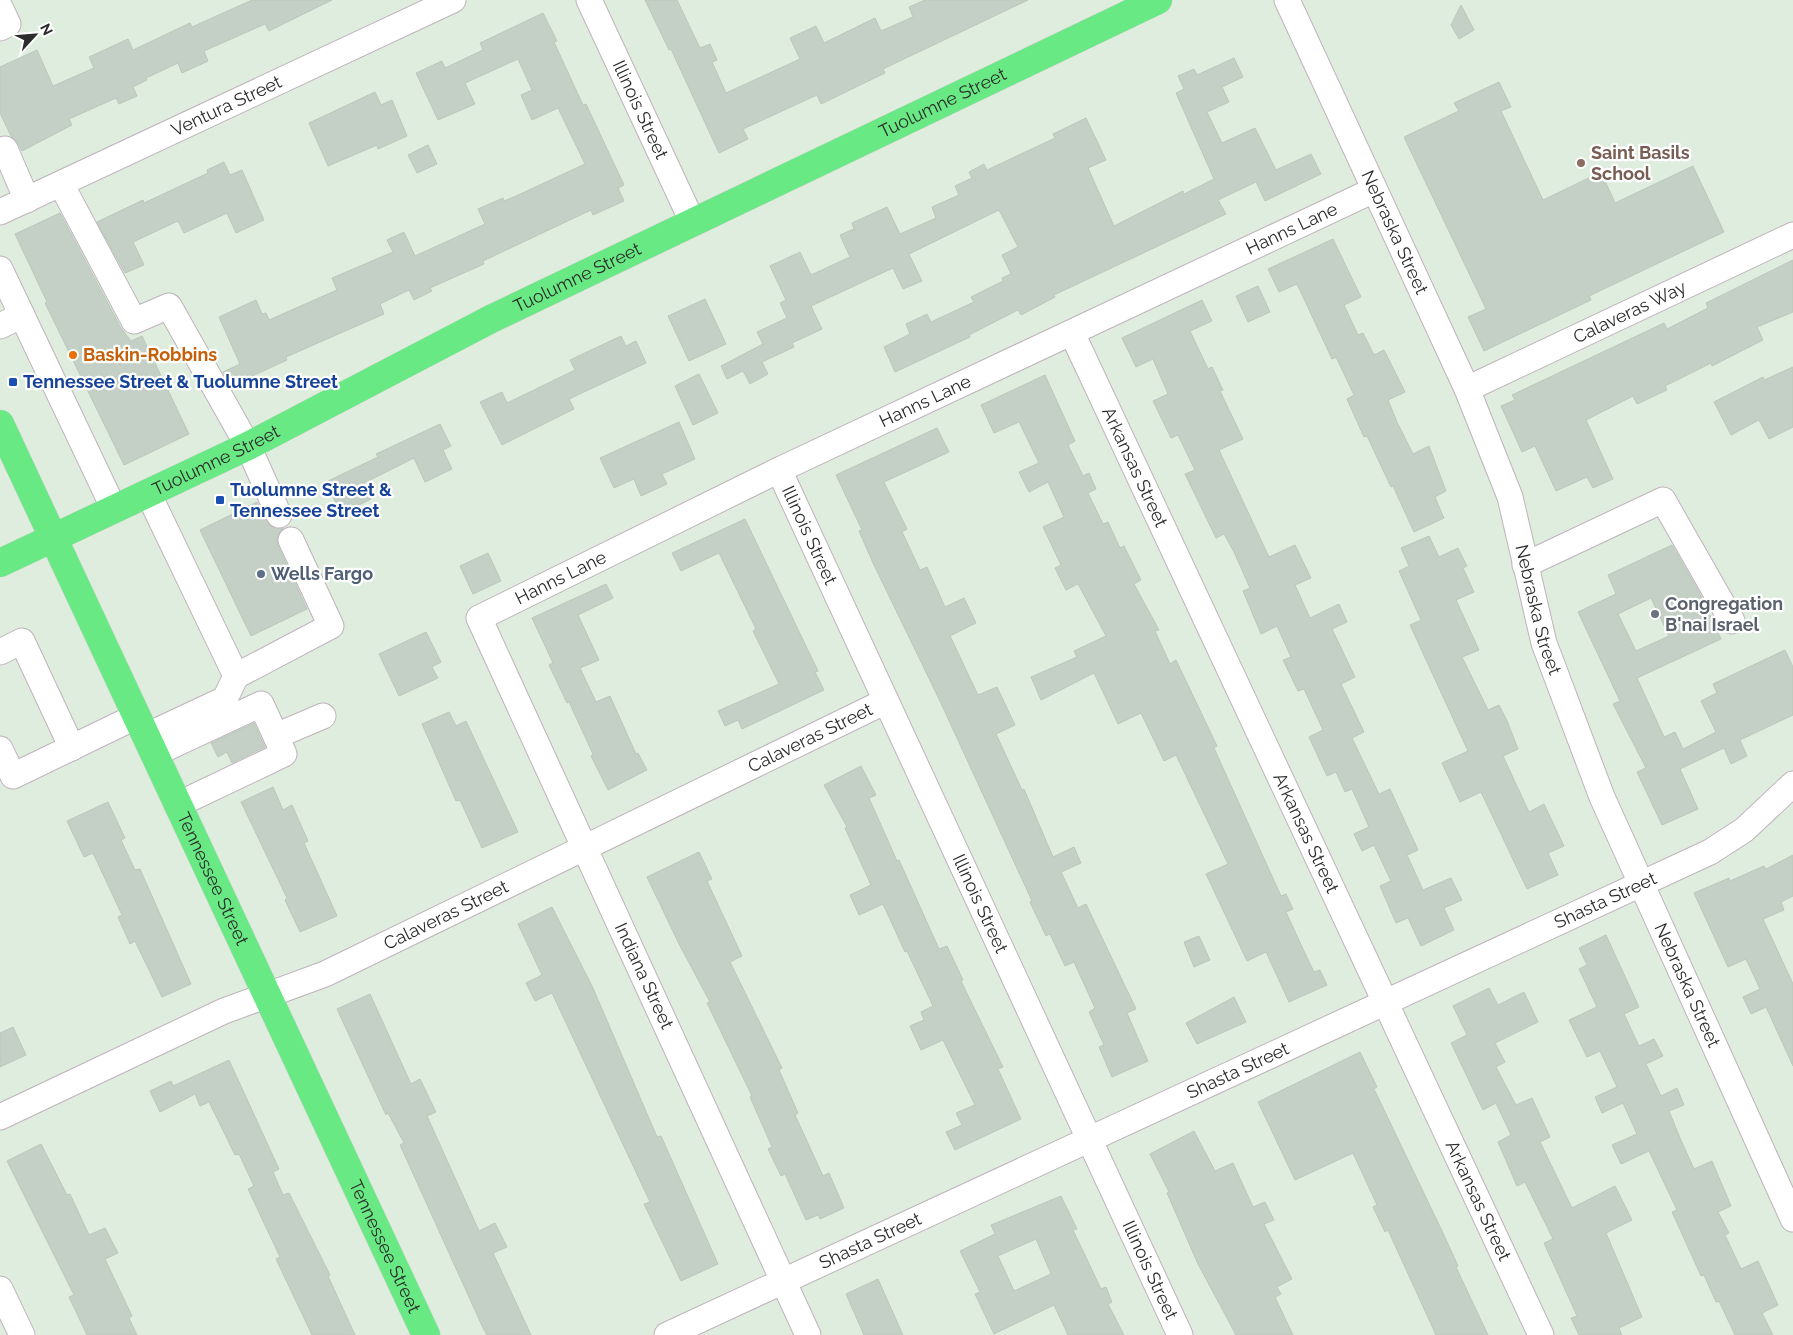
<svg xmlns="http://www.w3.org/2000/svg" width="1793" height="1335" font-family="Raleway,sans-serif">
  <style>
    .building { fill: #c4d0c5; stroke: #b9c8ba; fill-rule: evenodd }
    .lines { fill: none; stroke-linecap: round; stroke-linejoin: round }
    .minor-casing { stroke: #bfb2bc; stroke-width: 27 }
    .major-casing { stroke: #d1d1d1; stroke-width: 29 }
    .minor { stroke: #fff; stroke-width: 25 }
    .major { stroke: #68e983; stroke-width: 28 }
    .education-dot { fill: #8d6e63; stroke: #fff; stroke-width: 2 }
    .food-dot { fill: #e8710a; stroke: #fff; stroke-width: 2 }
    .transit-dot { fill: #1a4fb4; stroke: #fff; stroke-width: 2 }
    .service-dot { fill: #5c6f8a; stroke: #fff; stroke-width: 2 }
    .worship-dot { fill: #6b7280; stroke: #fff; stroke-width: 2 }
    .labels { text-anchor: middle; stroke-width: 4.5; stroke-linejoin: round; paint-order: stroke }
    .street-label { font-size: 18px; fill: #2c2c2c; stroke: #fff }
    .education-label { font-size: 18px; font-weight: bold; fill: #785e54; stroke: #fff; text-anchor: start }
    .food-label { font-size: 18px; font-weight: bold; fill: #c56008; stroke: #fff; text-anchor: start }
    .transit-label { font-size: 18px; font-weight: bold; fill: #164399; stroke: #fff; text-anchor: start }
    .service-label { font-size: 18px; font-weight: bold; fill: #4e5e75; stroke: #fff; text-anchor: start }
    .worship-label { font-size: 18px; font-weight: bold; fill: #5b616d; stroke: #fff; text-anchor: start }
  </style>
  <rect width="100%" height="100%" fill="#dfeddf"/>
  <path class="building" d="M252 0H332L269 31 265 24 204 51 208 61 182 73 178 63 146 78 147 80 133 87 137 96 119 104 116 98 69 119 72 125 22 151 18 143 11 136 0 113V67L37 50 53 86 94 68 89 57 128 39 133 50 190 23 192 27Z
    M645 0H677L700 48 710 44 717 60 712 62 726 93 800 59 790 38 816 26 824 43 875 18 881 31 913 17 909 7 925 0H1028L883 69 885 73 821 104 817 95 743 129 748 139 719 153 671 49 669 50Z
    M1461 5 1474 30 1459 39 1451 25Z
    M543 13 557 41 554 42 583 105 586 104 624 185 618 188 624 201 593 215 591 210 483 261 484 264 430 288 432 291 414 300 409 290 380 304 384 314 286 357 287 360 231 386 223 372 240 364 219 317 256 300 262 314 266 313 269 320 337 290 332 278 393 252 387 240 404 232 415 256 485 224 478 209 503 198 504 201 516 196 585 164 558 108 532 120 521 95 532 90 518 59 465 83 475 104 438 120 416 73 442 61 445 68 483 50 480 43Z
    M1234 58 1243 77 1222 87 1229 102 1207 112 1222 143 1255 128 1276 170 1311 154 1321 174 1265 201 1256 182 1218 200 1226 214 1054 295 1055 297 1021 315 1018 310 969 335 970 337 895 372 884 347 910 334 906 324 927 314 931 322 974 302 971 297 1003 281 1002 278 1011 274 1002 255 1018 247 999 210 909 254 922 281 903 289 893 268 811 306 822 329 792 343 794 347 762 362 768 374 750 384 743 371 727 379 721 366 763 344 757 332 787 318 780 303 786 300 770 266 800 252 811 275 850 257 840 235 854 229 852 223 887 207 900 234 936 218 932 207 959 195 955 186 972 178 969 172 984 164 987 170 1055 138 1053 134 1086 118 1106 160 1088 168 1114 226 1183 191 1184 194 1214 179 1176 93 1184 89 1178 76 1194 69 1197 75Z
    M1499 82 1511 107 1501 111 1543 200 1601 172 1615 203 1693 166 1724 232 1589 296 1591 300 1484 351 1468 317 1486 309 1404 137 1459 111 1454 103Z
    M375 92 381 105 392 100 407 136 378 149 377 145 328 166 309 123Z
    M428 145 437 164 417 173 408 155Z
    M224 162 230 175 242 170 264 220 236 233 227 213 184 233 178 221 133 242 144 265 125 273 97 222 143 200 144 203 208 173 207 170Z
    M60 213 121 328 131 341 142 336 189 434 124 465 45 303 47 302 15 234Z
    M1333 239 1361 297 1344 305 1358 335 1363 333 1374 355 1384 350 1405 392 1388 400 1397 422 1413 454 1429 446 1446 491 1435 497 1444 518 1414 532 1393 486 1391 487 1367 436 1364 437 1347 399 1354 395 1336 357 1332 359 1297 284 1279 292 1268 269Z
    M1793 260V312L1757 327 1763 340 1712 366 1711 363 1665 386 1667 390 1637 404 1633 396 1586 420 1613 479 1593 488 1587 477 1556 491 1535 446 1522 452 1501 406 1515 400 1512 395 1664 323 1667 329 1708 308 1706 303Z
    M1258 286 1270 312 1248 322 1236 296Z
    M705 299 726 344 689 361 668 316Z
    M1202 300 1212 321 1190 331 1208 369 1212 367 1223 390 1220 391 1243 439 1219 450 1269 557 1295 545 1311 578 1295 585 1310 618 1339 604 1347 622 1332 629 1355 677 1341 684 1364 732 1352 738 1379 794 1390 789 1418 850 1407 855 1423 890 1451 878 1462 900 1444 908 1454 930 1421 946 1408 918 1396 923 1380 886 1391 881 1374 845 1362 851 1354 834 1369 827 1352 789 1345 792 1336 772 1327 776 1309 737 1323 730 1304 689 1298 691 1283 660 1291 657 1277 626 1261 634 1243 591 1250 588 1234 552 1224 534 1216 538 1185 474 1195 470 1178 435 1171 438 1153 401 1168 394 1153 359 1136 367 1122 338Z
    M621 336 626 346 636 341 646 363 569 399 574 409 502 445 480 402 502 392 507 403 575 370 570 360Z
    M1793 367V427L1769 439 1759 420 1731 435 1714 402 1763 377 1764 380Z
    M699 374 718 413 693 425 675 386Z
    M1045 375 1075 441 1068 445 1083 476 1089 473 1096 489 1088 493 1103 524 1108 522 1120 548 1124 546 1141 580 1134 584 1159 630 1155 631 1170 664 1176 660 1217 746 1214 748 1281 896 1286 894 1293 909 1286 912 1302 947 1314 972 1320 970 1327 985 1289 1002 1266 952 1247 961 1206 874 1228 864 1176 755 1164 761 1141 713 1118 724 1094 673 1041 700 1031 677 1077 657 1074 651 1106 636 1078 584 1066 590 1055 568 1061 565 1043 527 1064 517 1048 482 1029 492 1019 472 1039 463 1019 422 994 433 981 405Z
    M679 422 695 459 662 474 667 484 641 496 634 479 614 488 600 458Z
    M440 424 451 446 443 450 452 469 425 482 414 458 364 483 371 499 341 514 326 482 378 457 376 454Z
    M937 428 949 452 884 482 907 529 902 532 920 570 927 567 945 607 964 598 976 623 950 636 978 695 997 687 1015 725 996 734 1022 790 1024 789 1053 857 1074 847 1081 863 1061 872 1078 908 1086 904 1136 1009 1127 1013 1148 1061 1112 1077 1099 1047 1104 1045 1089 1012 1095 1008 1074 962 1065 966 1050 934 1046 936 1030 902 1032 901 939 699 873 563 859 531 862 530 836 475Z
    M257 502 270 526 283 528 277 538 278 546 307 609 251 636 200 530Z
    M745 519 818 671 815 672 824 690 742 729 738 720 725 726 718 711 779 684 753 631 756 629 719 553 681 571 672 553Z
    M1429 536 1439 557 1458 548 1467 566 1463 568 1474 592 1456 600 1479 650 1462 657 1488 710 1499 705 1508 723 1518 749 1503 756 1529 812 1544 804 1564 846 1548 853 1558 875 1527 889 1481 792 1460 802 1442 763 1468 751 1410 625 1421 620 1399 571 1409 566 1401 548Z
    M1672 545 1699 592 1721 639 1637 678 1664 737 1675 732 1683 749 1716 732 1701 701 1717 693 1713 684 1785 650 1793 667V715L1740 740 1747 756 1731 764 1724 748 1680 769 1698 809 1662 825 1637 772 1646 768 1613 704 1620 701 1578 612 1616 594 1608 575ZM1651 598 1669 636 1636 651 1618 614Z
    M488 553 501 581 473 594 460 566Z
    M606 584 613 598 578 615 599 660 580 668 596 702 610 696 636 754 638 753 647 770 608 790 591 756 593 754 569 702 567 703 549 665 553 663 532 618Z
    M426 632 441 662 432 667 438 678 399 696 379 654Z
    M449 712 456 726 466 721 518 832 482 848 460 800 456 801 422 724Z
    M254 723 265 747 232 763 227 752 218 757 211 743Z
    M861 766 876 795 869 798 897 861 899 860 939 949 947 946 963 980 961 981 1003 1067 998 1069 1021 1119 955 1150 946 1132 962 1125 956 1113 975 1105 943 1040 921 1050 910 1026 924 1020 921 1012 933 1006 907 951 905 952 883 904 859 915 850 895 871 885 845 828 847 827 824 785Z
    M273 787 283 810 292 805 308 841 304 843 337 916 300 932 285 900 287 898 241 802Z
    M108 802 125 838 121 840 135 870 140 869 191 984 162 997 135 941 130 944 118 917 122 915 93 853 84 857 67 821Z
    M699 852 712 879 707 881 742 956 730 962 782 1068 779 1070 798 1113 795 1115 823 1176 829 1173 844 1208 820 1219 818 1215 806 1220 785 1174 781 1176 768 1149 772 1147 750 1097 752 1096 707 1003 710 1002 679 944 647 877Z
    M1793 855V896L1781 902 1784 910 1763 919 1793 984V1066L1766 1007 1751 1014 1743 997 1760 989 1746 959 1728 967 1694 893 1729 878 1730 881 1764 866 1766 869Z
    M552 907 593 988 657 1137 661 1136 718 1264 681 1281 644 1204 650 1202 552 993 535 1001 526 983 542 975 518 924Z
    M1606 935 1639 1007 1624 1014 1639 1046 1654 1039 1663 1056 1646 1064 1661 1096 1677 1088 1684 1105 1669 1111 1680 1138 1694 1169 1712 1161 1731 1206 1718 1212 1729 1233 1725 1235 1741 1269 1758 1261 1778 1305 1762 1313 1773 1335H1735L1719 1301 1716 1302 1704 1275 1701 1276 1672 1212 1677 1210 1649 1151 1621 1164 1612 1145 1637 1134 1623 1103 1602 1113 1595 1097 1617 1087 1600 1051 1587 1057 1569 1020 1597 1007 1579 969 1587 965 1579 948Z
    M1199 936 1210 960 1194 967 1184 942Z
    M1489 988 1498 1005 1524 992 1538 1022 1495 1043 1505 1062 1496 1067 1516 1105 1532 1098 1550 1137 1540 1142 1572 1208 1615 1186 1632 1220 1606 1233 1642 1317 1619 1328 1622 1335H1579L1571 1318 1577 1316 1544 1243 1553 1239 1525 1182 1517 1186 1498 1142 1511 1135 1496 1103 1483 1110 1451 1043 1467 1035 1453 1006Z
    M370 994 411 1084 420 1079 436 1112 427 1116 479 1231 495 1223 507 1247 493 1253 531 1335H487L483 1328 400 1145 404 1143 388 1113 386 1115 380 1102 337 1009Z
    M1234 997 1246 1022 1197 1044 1186 1023Z
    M13 1027 26 1055 0 1067V1033Z
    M1360 1052 1377 1087 1374 1089 1443 1233 1458 1266 1456 1267 1488 1335H1436L1388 1230 1385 1232 1373 1207 1377 1205 1353 1153 1295 1180 1258 1102Z
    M229 1060 279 1169 273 1172 283 1195 289 1193 330 1275 328 1276 355 1335H312L276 1259 280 1257 248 1189 254 1186 239 1154 235 1155 209 1102 200 1106 195 1094 160 1112 150 1091 171 1081 173 1086Z
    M1194 1131 1215 1171 1233 1163 1253 1207 1265 1202 1274 1220 1264 1224 1292 1279 1277 1287 1281 1294 1275 1297 1293 1335H1236L1198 1264 1167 1193 1169 1192 1150 1154Z
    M41 1144 67 1195 70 1194 89 1235 105 1228 118 1253 105 1259 132 1316 129 1318 137 1335H87L69 1297 74 1295 7 1161Z
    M1061 1196 1077 1229 1073 1230 1101 1289 1106 1287 1112 1302 1108 1304 1124 1335H1068L1054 1305 994 1334 975 1294 980 1292 960 1251 995 1234 991 1225ZM1036 1239 1051 1274 1014 1291 998 1256Z
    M878 1279 903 1335H864L846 1294Z"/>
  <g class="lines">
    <defs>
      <g id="minor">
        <path id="s1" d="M589 0 692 221"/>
        <path id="s2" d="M1287 0 1467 389 1510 497 1544 643 1602 797 1793 1219"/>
        <path d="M0 7 8 24 0 28"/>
        <path d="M0 151 5 149 27 200"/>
        <path d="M61 184 134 321 169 306 248 446 279 515"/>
        <path id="s3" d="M0 212 453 0"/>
        <path d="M0 269 114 509"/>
        <path d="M0 326 22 315"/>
        <path id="s4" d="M1072 333 1541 1335"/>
        <path id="s5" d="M1467 389 1793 235"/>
        <path id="s6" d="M779 470 1180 1335"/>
        <path d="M148 493 236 676"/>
        <path d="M1525 565 1663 500 1732 621"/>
        <path d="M0 652 22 641 72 748"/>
        <path d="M146 736 225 699 236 676 331 626 291 540"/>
        <path d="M276 736 323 716"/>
        <path d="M0 749 13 776 137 716"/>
        <path d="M154 754 261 704 284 754 177 805"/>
        <path id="s7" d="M0 1117 224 1011 325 974 886 701"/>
        <path d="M0 1289 22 1335"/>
        <path id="s8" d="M667 1335 1710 852 1744 830 1793 784"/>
        <path id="s9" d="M808 1335 479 618 779 470 1374 190"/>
      </g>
      <g id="major">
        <path id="s10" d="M0 424 426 1335"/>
        <path id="s11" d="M0 563 248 446 491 319 1158 0"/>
      </g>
    </defs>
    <use href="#minor" class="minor-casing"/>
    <use href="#major" class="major-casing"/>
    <use href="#minor" class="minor"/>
    <use href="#major" class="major"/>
  </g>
  <circle class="education-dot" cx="1581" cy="163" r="5"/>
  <circle class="food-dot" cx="73" cy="355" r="5"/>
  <g class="transit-dot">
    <rect x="8" y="377" width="10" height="10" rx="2.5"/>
    <rect x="215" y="495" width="10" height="10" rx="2.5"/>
  </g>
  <circle class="service-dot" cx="261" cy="574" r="5"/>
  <circle class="worship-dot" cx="1655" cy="614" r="5"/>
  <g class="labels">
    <g class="street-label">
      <text dy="6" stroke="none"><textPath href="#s11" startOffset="1049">Tuolumne Street</textPath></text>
      <text dy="6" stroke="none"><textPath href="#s3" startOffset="250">Ventura Street</textPath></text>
      <text dy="6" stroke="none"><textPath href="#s1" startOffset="121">Illinois Street</textPath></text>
      <text dy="6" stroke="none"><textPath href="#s9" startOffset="1690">Hanns Lane</textPath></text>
      <text dy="6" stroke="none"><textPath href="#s2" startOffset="256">Nebraska Street</textPath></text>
      <text dy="6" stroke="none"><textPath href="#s11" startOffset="644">Tuolumne Street</textPath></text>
      <text dy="6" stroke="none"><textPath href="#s5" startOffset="180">Calaveras Way</textPath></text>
      <text dy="6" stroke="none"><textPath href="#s9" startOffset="1285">Hanns Lane</textPath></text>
      <text dy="6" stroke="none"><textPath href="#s11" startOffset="239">Tuolumne Street</textPath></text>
      <text dy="6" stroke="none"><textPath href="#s4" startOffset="148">Arkansas Street</textPath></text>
      <text dy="6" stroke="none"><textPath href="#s6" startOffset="72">Illinois Street</textPath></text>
      <text dy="6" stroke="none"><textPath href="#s9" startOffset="880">Hanns Lane</textPath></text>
      <text dy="6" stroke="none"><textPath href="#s2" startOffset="661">Nebraska Street</textPath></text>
      <text dy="6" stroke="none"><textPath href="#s7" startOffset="895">Calaveras Street</textPath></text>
      <text dy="6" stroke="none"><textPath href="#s4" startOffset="552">Arkansas Street</textPath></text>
      <text dy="6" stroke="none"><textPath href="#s10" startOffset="502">Tennessee Street</textPath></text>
      <text dy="6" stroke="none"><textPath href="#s8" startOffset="1034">Shasta Street</textPath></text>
      <text dy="6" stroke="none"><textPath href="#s6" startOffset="478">Illinois Street</textPath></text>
      <text dy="6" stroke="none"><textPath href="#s7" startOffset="490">Calaveras Street</textPath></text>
      <text transform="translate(644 976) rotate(65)" y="6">Indiana Street</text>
      <text dy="6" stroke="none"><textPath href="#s2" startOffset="1066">Nebraska Street</textPath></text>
      <text dy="6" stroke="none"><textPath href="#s8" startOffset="629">Shasta Street</textPath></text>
      <text dy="6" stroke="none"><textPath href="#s4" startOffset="958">Arkansas Street</textPath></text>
      <text dy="6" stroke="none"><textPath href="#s8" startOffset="224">Shasta Street</textPath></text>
      <text dy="6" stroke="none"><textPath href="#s10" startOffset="908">Tennessee Street</textPath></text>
      <text dy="6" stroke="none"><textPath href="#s6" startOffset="882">Illinois Street</textPath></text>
    </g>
    <g class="education-label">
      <text x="1591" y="159">Saint Basils<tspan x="1591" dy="21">School</tspan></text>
    </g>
    <g class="food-label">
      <text x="83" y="361">Baskin-Robbins</text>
    </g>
    <g class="transit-label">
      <text x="23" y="388">Tennessee Street &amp; Tuolumne Street</text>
      <text x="230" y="496">Tuolumne Street &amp;<tspan x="230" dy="21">Tennessee Street</tspan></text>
    </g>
    <g class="service-label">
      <text x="271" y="580">Wells Fargo</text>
    </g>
    <g class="worship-label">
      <text x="1665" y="610">Congregation<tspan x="1665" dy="21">B'nai Israel</tspan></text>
    </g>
  </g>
  <g transform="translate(35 35) rotate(64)" stroke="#ffffff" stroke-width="4" paint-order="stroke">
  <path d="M0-4L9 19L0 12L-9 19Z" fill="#2c2c2c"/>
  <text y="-8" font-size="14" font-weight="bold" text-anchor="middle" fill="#2c2c2c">N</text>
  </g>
</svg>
